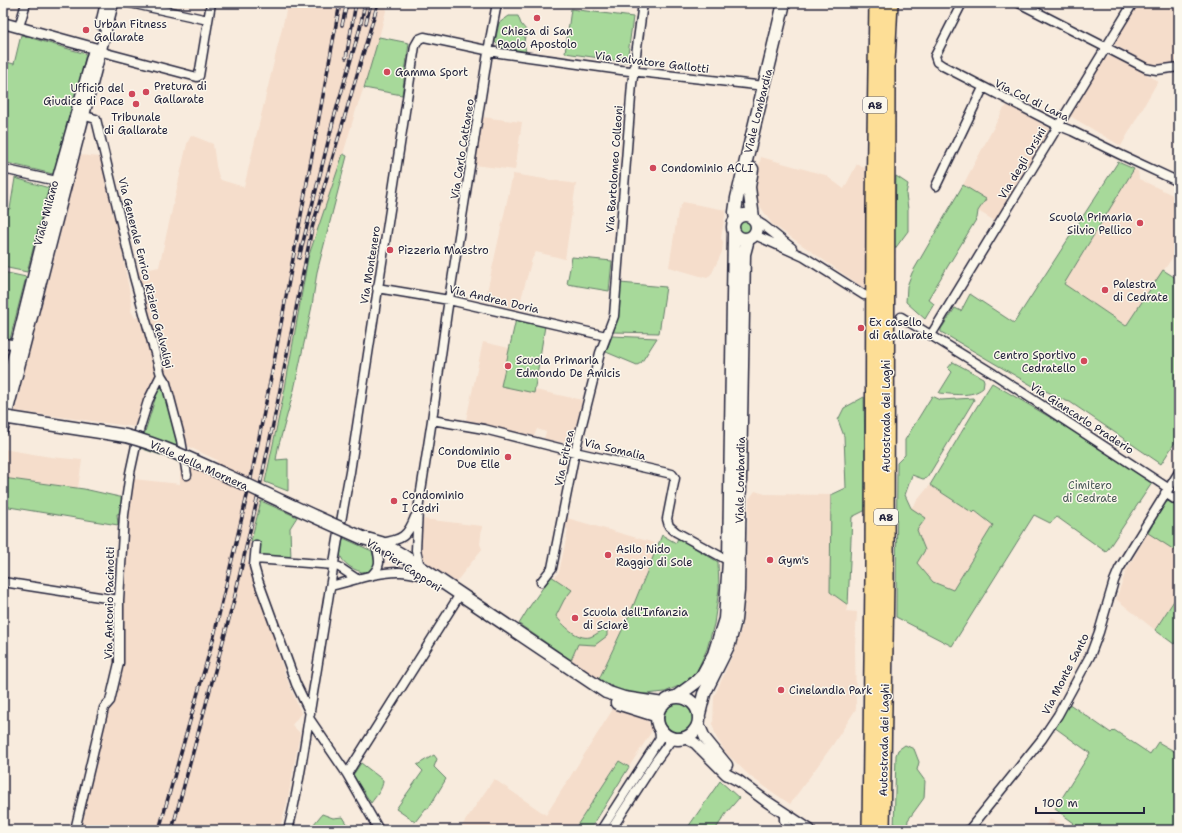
<svg xmlns="http://www.w3.org/2000/svg" width="1182" height="833" font-family="'Shantell Sans',sans-serif">
  <style>
    .built { fill: #f5ddcb }
    .green { fill: #a7d99a; stroke: #647e6a }
    .lines { fill: none; stroke-linecap: round; stroke-linejoin: round }
    .minor-casing { stroke: #22223b; stroke-width: 11 }
    .tertiary-casing { stroke: #22223b; stroke-width: 13 }
    .secondary-casing { stroke: #22223b; stroke-width: 15 }
    .motorway-casing { stroke: #22223b; stroke-width: 18 }
    .minor { stroke: #fbf7ec; stroke-width: 8 }
    .tertiary { stroke: #fbf7ec; stroke-width: 10 }
    .secondary { stroke: #fbf7ec; stroke-width: 12 }
    .motorway { stroke: #fdde96; stroke-width: 15 }
    .rail-casing { stroke: #22223b; stroke-width: 3.5 }
    .rail { stroke: #fbf7ec; stroke-width: 2; stroke-dasharray: 6; stroke-linecap: butt }
    .secondary-bridge-casing { stroke: #22223b; stroke-width: 15; stroke-linecap: butt }
    .secondary-bridge { stroke: #fbf7ec; stroke-width: 12 }
    .poi-dot { fill: #d1495b; stroke: #fbf7ec; stroke-width: 1.5 }
    .labels { text-anchor: middle; stroke-width: 3; stroke-linejoin: round; paint-order: stroke }
    .shield { fill: #fbf7ec; stroke: #636270; stroke-width: 1 }
    .shield-label { font-size: 10px; font-weight: bold; fill: #22223b }
    .poi-label { font-size: 11px; fill: #22223b; stroke: #fbf7ec; text-anchor: start }
    .street-label { font-size: 11px; fill: #22223b; stroke: #fbf7ec }
    .park-label { font-size: 11px; fill: #4a5958; stroke: #fbf7ec }
  </style>
  <rect width="100%" height="100%" fill="#f8ebdd"/>
  <filter id="ink" filterUnits="userSpaceOnUse"><feTurbulence type="fractalNoise" baseFrequency=".025" numOctaves="2"/><feDisplacementMap in="SourceGraphic" scale="8" xChannelSelector="R" yChannelSelector="G"/><feConvolveMatrix kernelMatrix="1 2 1 2 8 2 1 2 1" color-interpolation-filters="sRGB"/></filter>
  <g filter="url(#ink)">
    <path class="built" d="M288 3H388L372 64 356 110 339 168 308 258 285 388 265 482 247 559 285 674 301 713 292 725 300 733 287 804 279 830H81L107 710 117 698 116 693 120 671 122 599 128 511 133 479 180 484V463L215 477 217 460 187 446 136 272 159 267 187 144 191 135 213 144 216 166 219 177 221 180 244 187Z
      M1138 3H1179V64H1148L1113 44Z
      M1111 56 1123 60 1158 81 1121 146 1070 116 1103 59Z
      M1008 104 1050 129 995 221 978 211 985 199 963 185 1004 108H1005Z
      M482 117 522 122 515 170 474 165Z
      M79 155 100 157 109 193 113 216 117 215V225L132 305 131 311 135 318 140 316 157 372 136 427 15 411 34 332 59 240 66 201Z
      M761 157 825 175 844 189 857 164 867 169 865 289 772 224 758 203 756 191V180Z
      M1134 169 1138 171 1139 179 1179 198V248L1126 326 1064 284Z
      M513 174 576 184 565 259 536 252 532 259 518 310 485 301Z
      M683 202 726 210 721 238 723 242 722 252 712 273 707 278 669 267 678 211Z
      M516 319 545 326 535 390 582 400 573 444 544 439 546 432 537 429 534 436 466 420 483 342 509 348Z
      M3 449 51 457 82 460 78 488 3 478Z
      M930 485 972 512 974 511 993 525 953 590 933 582 917 563 925 550 917 530 911 508Z
      M755 491 765 494 831 495 830 592 848 605 846 611 857 612 855 646 856 709 832 746 790 804 751 777 726 753 716 737 713 726 714 696 722 679 735 649 742 626 745 596 749 499Z
      M1169 501 1179 506V593L1155 630 1116 599 1126 571 1165 503Z
      M567 518 658 544 631 611 599 679 519 624 530 606 551 576 554 578 559 572 568 530 565 526Z
      M423 519 482 526 480 544 482 549 456 582 430 566 423 558 420 548Z
      M613 709 648 721 652 729 650 734 629 767 618 762 574 830H459L494 779 546 815Z
      M1050 819 1069 828 1072 830H1043Z"/>
    <path class="green" d="M571 9 633 17 627 62 565 53Z
      M509 16H518L521 24 526 30 524 42 526 52 501 48 495 42 499 23Z
      M21 35 86 54 57 175 3 162V61L14 64Z
      M379 37 409 43 402 95 364 88Z
      M343 154 347 156 317 272 312 306 294 390 278 448 276 460 288 459V491L265 482 285 388 308 258Z
      M1118 162 1134 169 1064 284 1126 326 1163 270 1179 280V436L1161 464 1070 402C1059 400 1049 390 1038 389L941 332V329L955 308 961 311 970 294 1014 323Z
      M896 176 908 184 906 194 908 209V231L894 250Z
      M15 178 49 188 27 272 3 267V213L4 208 10 209Z
      M963 185 986 199 978 211 977 218 928 299 934 304 925 319 906 302 907 286 912 273Z
      M737 228a8 8 0 1 1 16 0a8 8 0 1 1-16 0Z
      M572 257 612 261 609 291 567 284Z
      M3 272 26 277 10 339H3Z
      M620 283 666 287 659 333 613 332 618 312Z
      M516 319 545 326 534 393 501 386Z
      M612 336 657 338 641 363 637 365 606 352Z
      M953 362 983 378 984 381 983 388C971 398 953 394 939 393L952 372 948 368Z
      M160 383 177 431 180 463 172 459 140 448Z
      M992 383 1073 431 1152 483 1106 552 1057 517 1050 523 1034 515 952 646 896 617 897 463 905 455V440L932 396 941 400 973 398 974 400 927 478 923 479 912 475 905 495 911 508 926 518 917 530 925 550 917 563 933 582 953 590 993 525 975 511 973 513 930 485C951 451 970 416 992 383Z
      M864 397 866 510 852 517 848 605 830 592 831 495 846 488 844 436 838 420 844 408Z
      M3 478 84 489 124 498 122 513 117 514 118 525 3 506Z
      M261 501 297 517 290 528 291 560 259 557 258 543 251 541Z
      M1169 501H1172L1179 506V553L1148 533 1165 503Z
      M662 535 676 543 678 538 718 562 719 589 714 624 707 649 697 671 683 684 665 692 637 695 623 692 599 679 631 611Z
      M343 538 372 551 375 563 374 568C374 569 369 572 369 572 360 574 345 566 341 557 339 551 342 544 343 538Z
      M551 576 572 590 564 600 556 616C563 625 577 640 590 637 596 635 602 630 607 627V636L595 645 578 644 571 660 519 624 530 606Z
      M1179 593V636L1174 644 1155 630Z
      M664 718a15 15 0 1 1 30 0a15 15 0 1 1-30 0Z
      M1068 703 1111 733 1114 730 1150 754 1158 742 1179 754V830H1072L1069 828 1074 823 1055 809 1090 753 1054 727Z
      M905 745 914 749 919 762 917 770 925 781 924 798 908 820 907 830H894L896 755 898 750Z
      M434 755 437 759 434 767 446 779 428 809 426 808 415 822 396 809 423 771 417 765Z
      M619 761 629 767 590 830H574Z
      M361 763 383 780C383 789 376 796 371 803L353 775Z
      M720 781 739 798 727 812 715 830H686Z
      M322 814 333 818 343 817 351 830H309Z"/>
    <g class="lines">
      <defs>
        <path id="minor" d="M130 3 208 20
          M962 3 935 56 937 62 943 66 1057 125 1072 131 1121 155 1179 182
          M1019 3 1146 68 1157 70 1179 67
          M19 27 26 3
          M101 50 106 53 197 77 199 76 211 3
          M78 114 96 119 134 277 161 375 166 383 181 440 187 475
          M3 169 61 182
          M936 186 983 88
          M756 221 763 225 792 248
          M755 235 804 257 864 295
          M377 288 449 300 606 336
          M901 317 994 374 1168 488
          M931 335 1133 3
          M3 343 22 345
          M432 420 484 429 575 452 672 474 675 478 667 519 669 526 676 532 729 561
          M1165 493 1179 502
          M381 543C402 540 408 536 415 517
          M256 545 254 566 258 580 296 684 310 713
          M255 559 334 565 339 567 357 579
          M420 567 416 550 418 510 432 420 447 312 490 40 497 3
          M371 576C381 566 380 562 377 548
          M3 582 119 600
          M541 582 552 568 575 452 600 353 614 316 632 84 643 3
          M331 586C352 581 379 571 401 572 407 572 414 574 420 575
          M309 718 347 774 379 830
          M347 774 457 599
          M784 813V820L789 830
          M75 830 104 708 110 701 119 663V600L124 515 130 473 140 427 148 401 161 375
          M288 830C299 789 304 747 311 705 324 628 335 550 350 472L415 46 419 39 424 37 500 53 621 70 765 86
          M601 830 660 738 659 728
          M611 830 655 762 672 739
          M969 830 1042 739 1058 715 1090 656 1099 632 1114 581 1119 569 1179 472"/>
        <path id="tertiary" d="M3 23 101 50
          M101 24 106 3
          M3 397 57 181 93 53
          M3 429 113 3
          M699 724 705 738 727 765
          M685 738 695 743 726 774 739 781 766 801 810 830"/>
        <path id="secondary" d="M752 169 749 187 753 218
          M733 227a12 12 0 1 1 24 0a12 12 0 1 1-24 0Z
          M736 219 735 212 737 198 784 3
          M363 538 381 543 402 555 606 692 624 698 663 704
          M657 718a21 21 0 1 1 42 0a21 21 0 1 1-42 0Z
          M676 697 695 683 702 676 714 654 725 619 729 561 734 233
          M617 703 655 715 657 718
          M699 714 704 694 729 644 735 620 738 591 744 254 748 239"/>
        <path id="motorway" d="M870 830 873 577 874 207 877 3
          M882 830 886 580 887 62 890 3"/>
      </defs>
      <use href="#minor" class="minor-casing"/>
      <use href="#tertiary" class="tertiary-casing"/>
      <use href="#secondary" class="secondary-casing"/>
      <use href="#motorway" class="motorway-casing"/>
      <use href="#minor" class="minor"/>
      <use href="#tertiary" class="tertiary"/>
      <use href="#secondary" class="secondary"/>
      <use href="#motorway" class="motorway"/>
      <defs>
        <path id="rail" d="M366 23 371 3
          M342 25 347 3
          M346 58 356 3
          M331 128 360 28 365 3
          M299 258 333 122
          M159 830 214 636 250 483 274 362 340 3
          M172 830 233 604 255 509 274 420 312 228 378 3"/>
      </defs>
      <use href="#rail" class="rail-casing"/>
      <use href="#rail" class="rail"/>
      <defs>
        <path id="secondary-bridge" d="M3 417 126 436C168 447 207 467 247 485 285 503 324 521 363 538"/>
      </defs>
      <use href="#secondary-bridge" class="secondary-bridge-casing"/>
      <use href="#secondary-bridge" class="secondary-bridge"/>
    </g>
  </g>
  <g class="poi-dot">
    <circle cx="537" cy="18" r="4"/>
    <circle cx="86" cy="30" r="4"/>
    <circle cx="387" cy="72" r="4"/>
    <circle cx="146" cy="92" r="4"/>
    <circle cx="132" cy="94" r="4"/>
    <circle cx="136" cy="104" r="4"/>
    <circle cx="653" cy="168" r="4"/>
    <circle cx="1140" cy="223" r="4"/>
    <circle cx="390" cy="250" r="4"/>
    <circle cx="1105" cy="290" r="4"/>
    <circle cx="861" cy="328" r="4"/>
    <circle cx="1084" cy="361" r="4"/>
    <circle cx="508" cy="366" r="4"/>
    <circle cx="508" cy="457" r="4"/>
    <circle cx="394" cy="501" r="4"/>
    <circle cx="608" cy="555" r="4"/>
    <circle cx="770" cy="560" r="4"/>
    <circle cx="575" cy="618" r="4"/>
    <circle cx="781" cy="690" r="4"/>
  </g>
  <g class="labels">
    <g class="shield">
      <rect x="863" y="97" width="24" height="16" rx="3"/>
      <rect x="874" y="509" width="24" height="16" rx="3"/>
    </g>
    <g class="shield-label">
      <text x="875" y="109">A8</text>
      <text x="886" y="521">A8</text>
    </g>
    <g class="poi-label">
      <text x="94" y="28">Urban Fitness<tspan x="94" dy="13">Gallarate</tspan></text>
      <text x="537" y="35" text-anchor="middle">Chiesa di San<tspan x="537" dy="13">Paolo Apostolo</tspan></text>
      <text x="395" y="76">Gamma Sport</text>
      <text x="154" y="90">Pretura di<tspan x="154" dy="13">Gallarate</tspan></text>
      <text x="124" y="92" text-anchor="end">Ufficio del<tspan x="124" dy="13">Giudice di Pace</tspan></text>
      <text x="136" y="121" text-anchor="middle">Tribunale<tspan x="136" dy="13">di Gallarate</tspan></text>
      <text x="661" y="172">Condominio ACLI</text>
      <text x="1132" y="221" text-anchor="end">Scuola Primaria<tspan x="1132" dy="13">Silvio Pellico</tspan></text>
      <text x="398" y="254">Pizzeria Maestro</text>
      <text x="1113" y="288">Palestra<tspan x="1113" dy="13">di Cedrate</tspan></text>
      <text x="869" y="326">Ex casello<tspan x="869" dy="13">di Gallarate</tspan></text>
      <text x="1076" y="359" text-anchor="end">Centro Sportivo<tspan x="1076" dy="13">Cedratello</tspan></text>
      <text x="516" y="364">Scuola Primaria<tspan x="516" dy="13">Edmondo De Amicis</tspan></text>
      <text x="500" y="455" text-anchor="end">Condominio<tspan x="500" dy="13">Due Elle</tspan></text>
      <text x="402" y="499">Condominio<tspan x="402" dy="13">I Cedri</tspan></text>
      <text x="616" y="553">Asilo Nido<tspan x="616" dy="13">Raggio di Sole</tspan></text>
      <text x="778" y="564">Gym's</text>
      <text x="583" y="616">Scuola dell'Infanzia<tspan x="583" dy="13">di Sciarè</tspan></text>
      <text x="789" y="694">Cinelandia Park</text>
    </g>
    <g class="street-label">
      <text transform="translate(652 62) rotate(7)" y="4">Via Salvatore Gallotti</text>
      <text transform="translate(1032 100) rotate(26)" y="4">Via Col di Lana</text>
      <text transform="translate(758 111) rotate(-76)" y="4">Viale Lombardia</text>
      <text transform="translate(462 149) rotate(-81)" y="4">Via Carlo Cattaneo</text>
      <text transform="translate(1022 163) rotate(-59)" y="4">Via degli Orsini</text>
      <text transform="translate(614 169) rotate(-86)" y="4">Via Bartolomeo Colleoni</text>
      <text transform="translate(46 213) rotate(-75)" y="4">Viale Milano</text>
      <text transform="translate(370 265) rotate(-81)" y="4">Via Montenero</text>
      <text transform="translate(146 273) rotate(76)" y="4">Via Generale Enrico Riziero Galvaligi</text>
      <text transform="translate(494 299) rotate(13)" y="4">Via Andrea Doria</text>
      <text transform="translate(886 416) rotate(-90)" y="4">Autostrada dei Laghi</text>
      <text transform="translate(1082 418) rotate(33)" y="4">Via Giancarlo Praderio</text>
      <text transform="translate(615 449) rotate(13)" y="4">Via Somalia</text>
      <text transform="translate(564 458) rotate(-78)" y="4">Via Eritrea</text>
      <text transform="translate(199 465) rotate(24)" y="4">Viale della Mornera</text>
      <text transform="translate(740 480) rotate(-89)" y="4">Viale Lombardia</text>
      <text transform="translate(404 565) rotate(33)" y="4">Via Pier Capponi</text>
      <text transform="translate(109 603) rotate(-89)" y="4">Via Antonio Pacinotti</text>
      <text transform="translate(1065 674) rotate(-63)" y="4">Via Monte Santo</text>
      <text transform="translate(884 740) rotate(-89)" y="4">Autostrada dei Laghi</text>
    </g>
    <g class="park-label">
      <text x="1090" y="489">Cimitero<tspan x="1090" dy="13">di Cedrate</tspan></text>
    </g>
  </g>
  <rect width="1182" height="833" fill="none" stroke="#fbf7ec" stroke-width="16"/>
  <rect x="8" y="8" width="1166" height="817" fill="none" stroke="#22223b" stroke-width="1.5" filter="url(#ink)"/>
  <path d="M1036 807v6h108v-6" fill="none" stroke="#22223b" stroke-width="2"/>
  <text x="1042" y="807" font-size="12" fill="#22223b" stroke="#fbf7ec" stroke-width="3" paint-order="stroke">100 m</text>
</svg>
